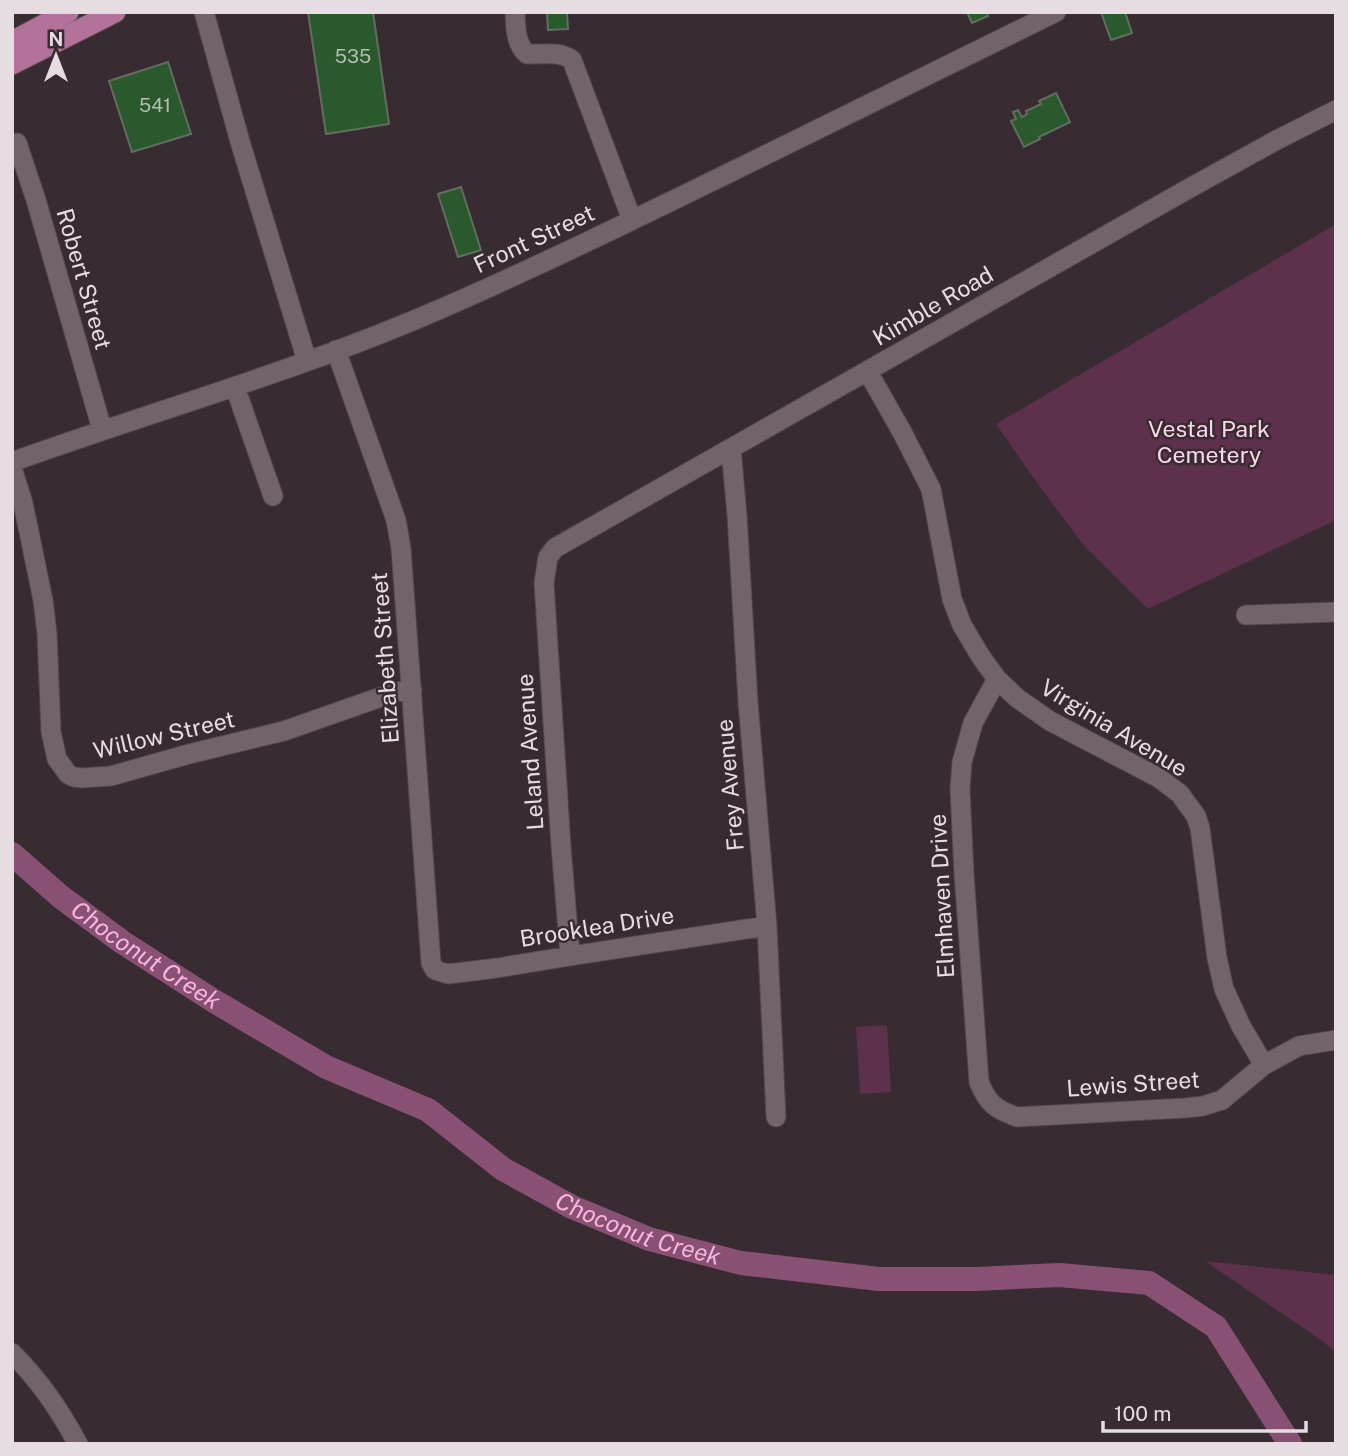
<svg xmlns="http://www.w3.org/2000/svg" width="1348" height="1456" font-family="'Public Sans',sans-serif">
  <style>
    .green { fill: #5d304c }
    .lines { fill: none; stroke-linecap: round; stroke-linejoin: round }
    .river { stroke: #885072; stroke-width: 24 }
    .building { fill: #29592c; stroke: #626d62; stroke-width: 2 }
    .minor-casing { stroke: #53484e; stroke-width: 21 }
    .major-casing { stroke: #53484e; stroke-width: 23 }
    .minor { stroke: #72636b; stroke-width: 19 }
    .major { stroke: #b27299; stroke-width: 21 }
    .labels { text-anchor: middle; stroke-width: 5; stroke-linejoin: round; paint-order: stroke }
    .number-label { font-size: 19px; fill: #b7bcb4 }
    .street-label { font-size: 23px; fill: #e6dde2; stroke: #382b32 }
    .park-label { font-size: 23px; fill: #fbd7eb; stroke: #382b32 }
    .water-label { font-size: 24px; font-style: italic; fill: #fab5de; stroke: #382b32 }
  </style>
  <rect width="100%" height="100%" fill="#382b32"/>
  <path class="green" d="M1336 224V520L1148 609 1085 547 1040 487 996 424Z
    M887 1025 891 1092 860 1094 856 1027Z
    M1205 1261 1336 1275V1352L1318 1338Z"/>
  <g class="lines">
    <path class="river" id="s1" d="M12 854 61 897 122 942 214 1001 326 1067 428 1110 503 1169 572 1207 649 1239 741 1263 879 1279H976L1059 1275 1149 1283 1216 1327 1290 1444"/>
  </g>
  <path class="building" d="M308 12H373L389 124 326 134Z
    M547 12H567L568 29 548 30Z
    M967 12H986L988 16 972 23Z
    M1101 12H1125L1132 33 1111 40Z
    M168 62 191 134 132 152 109 81Z
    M1056 93 1070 122 1039 137 1040 139 1024 147 1011 121 1016 119 1013 112 1018 110 1022 117 1027 114 1026 111 1041 104 1039 101Z
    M461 187 481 250 458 257 438 194Z"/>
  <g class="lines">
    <defs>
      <path id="minor" d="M204 12 241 145 307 361
        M515 12C516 28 515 43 527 54 542 55 559 50 572 60L632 220
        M17 143 36 200 102 429
        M336 350 396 520 401 548 431 963 435 970 448 974 497 968 570 956 767 926
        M868 372 902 432 931 489 952 599 962 625 981 657 997 679 1017 698 1050 721 1159 778 1180 794 1196 816 1200 828 1217 958 1224 989 1241 1026 1264 1065
        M235 387 273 496
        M731 449 737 515 748 702 767 926 776 1117
        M12 462C154 411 300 370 438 310 537 267 635 219 733 171 840 118 948 65 1056 12
        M12 468 23 503 43 600 47 633 51 732 57 759 68 774 74 777 82 778 111 776 189 754 284 731 395 692 412 690
        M1246 615 1336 612
        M997 679 973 723 962 762 960 789 964 874 979 1082C988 1104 995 1109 1017 1117L1185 1108 1203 1106 1222 1100 1264 1065 1299 1046 1336 1040
        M570 956 561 846 544 583 548 557 555 548 1188 189 1273 142 1336 110
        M12 1353C40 1381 59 1409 78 1444"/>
      <path id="major" d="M12 42 68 12
        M12 64 115 12"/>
    </defs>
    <use href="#minor" class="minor-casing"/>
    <use href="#major" class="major-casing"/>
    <use href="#minor" class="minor"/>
    <use href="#major" class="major"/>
  </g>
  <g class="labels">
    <g class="number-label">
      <text x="353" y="63">535</text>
      <text x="155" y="112">541</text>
    </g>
    <g class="street-label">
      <text transform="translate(534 239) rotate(-25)" y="8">Front Street</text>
      <text transform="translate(84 279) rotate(74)" y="8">Robert Street</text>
      <text transform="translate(933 306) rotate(-30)" y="8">Kimble Road</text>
      <text transform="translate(385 658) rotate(-94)" y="8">Elizabeth Street</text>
      <text transform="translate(1114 728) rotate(31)" y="8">Virginia Avenue</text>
      <text transform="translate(164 735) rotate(-13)" y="8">Willow Street</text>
      <text transform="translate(530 752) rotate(-94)" y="8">Leland Avenue</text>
      <text transform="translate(730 785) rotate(-95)" y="8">Frey Avenue</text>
      <text transform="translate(942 896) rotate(-93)" y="8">Elmhaven Drive</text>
      <text transform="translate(597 927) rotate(-9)" y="8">Brooklea Drive</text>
      <text transform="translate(1133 1084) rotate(-4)" y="8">Lewis Street</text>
    </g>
    <g class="park-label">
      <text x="1209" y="437">Vestal Park<tspan x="1209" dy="26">Cemetery</tspan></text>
    </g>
    <g class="water-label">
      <text dy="8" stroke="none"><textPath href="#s1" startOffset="168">Choconut Creek</textPath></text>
      <text dy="8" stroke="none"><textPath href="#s1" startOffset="735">Choconut Creek</textPath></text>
    </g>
  </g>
  <rect width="1348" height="1456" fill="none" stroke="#e6dde2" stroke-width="28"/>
  <g transform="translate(56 56)" stroke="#382b32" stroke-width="5" paint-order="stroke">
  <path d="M0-5L12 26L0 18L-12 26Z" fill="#e6dde2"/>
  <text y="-10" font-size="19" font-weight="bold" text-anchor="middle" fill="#e6dde2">N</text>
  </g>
  <path d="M1103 1421v10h203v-10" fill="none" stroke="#e6dde2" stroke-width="3.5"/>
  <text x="1114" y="1421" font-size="21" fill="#e6dde2" stroke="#382b32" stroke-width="5" paint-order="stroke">100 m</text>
</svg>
